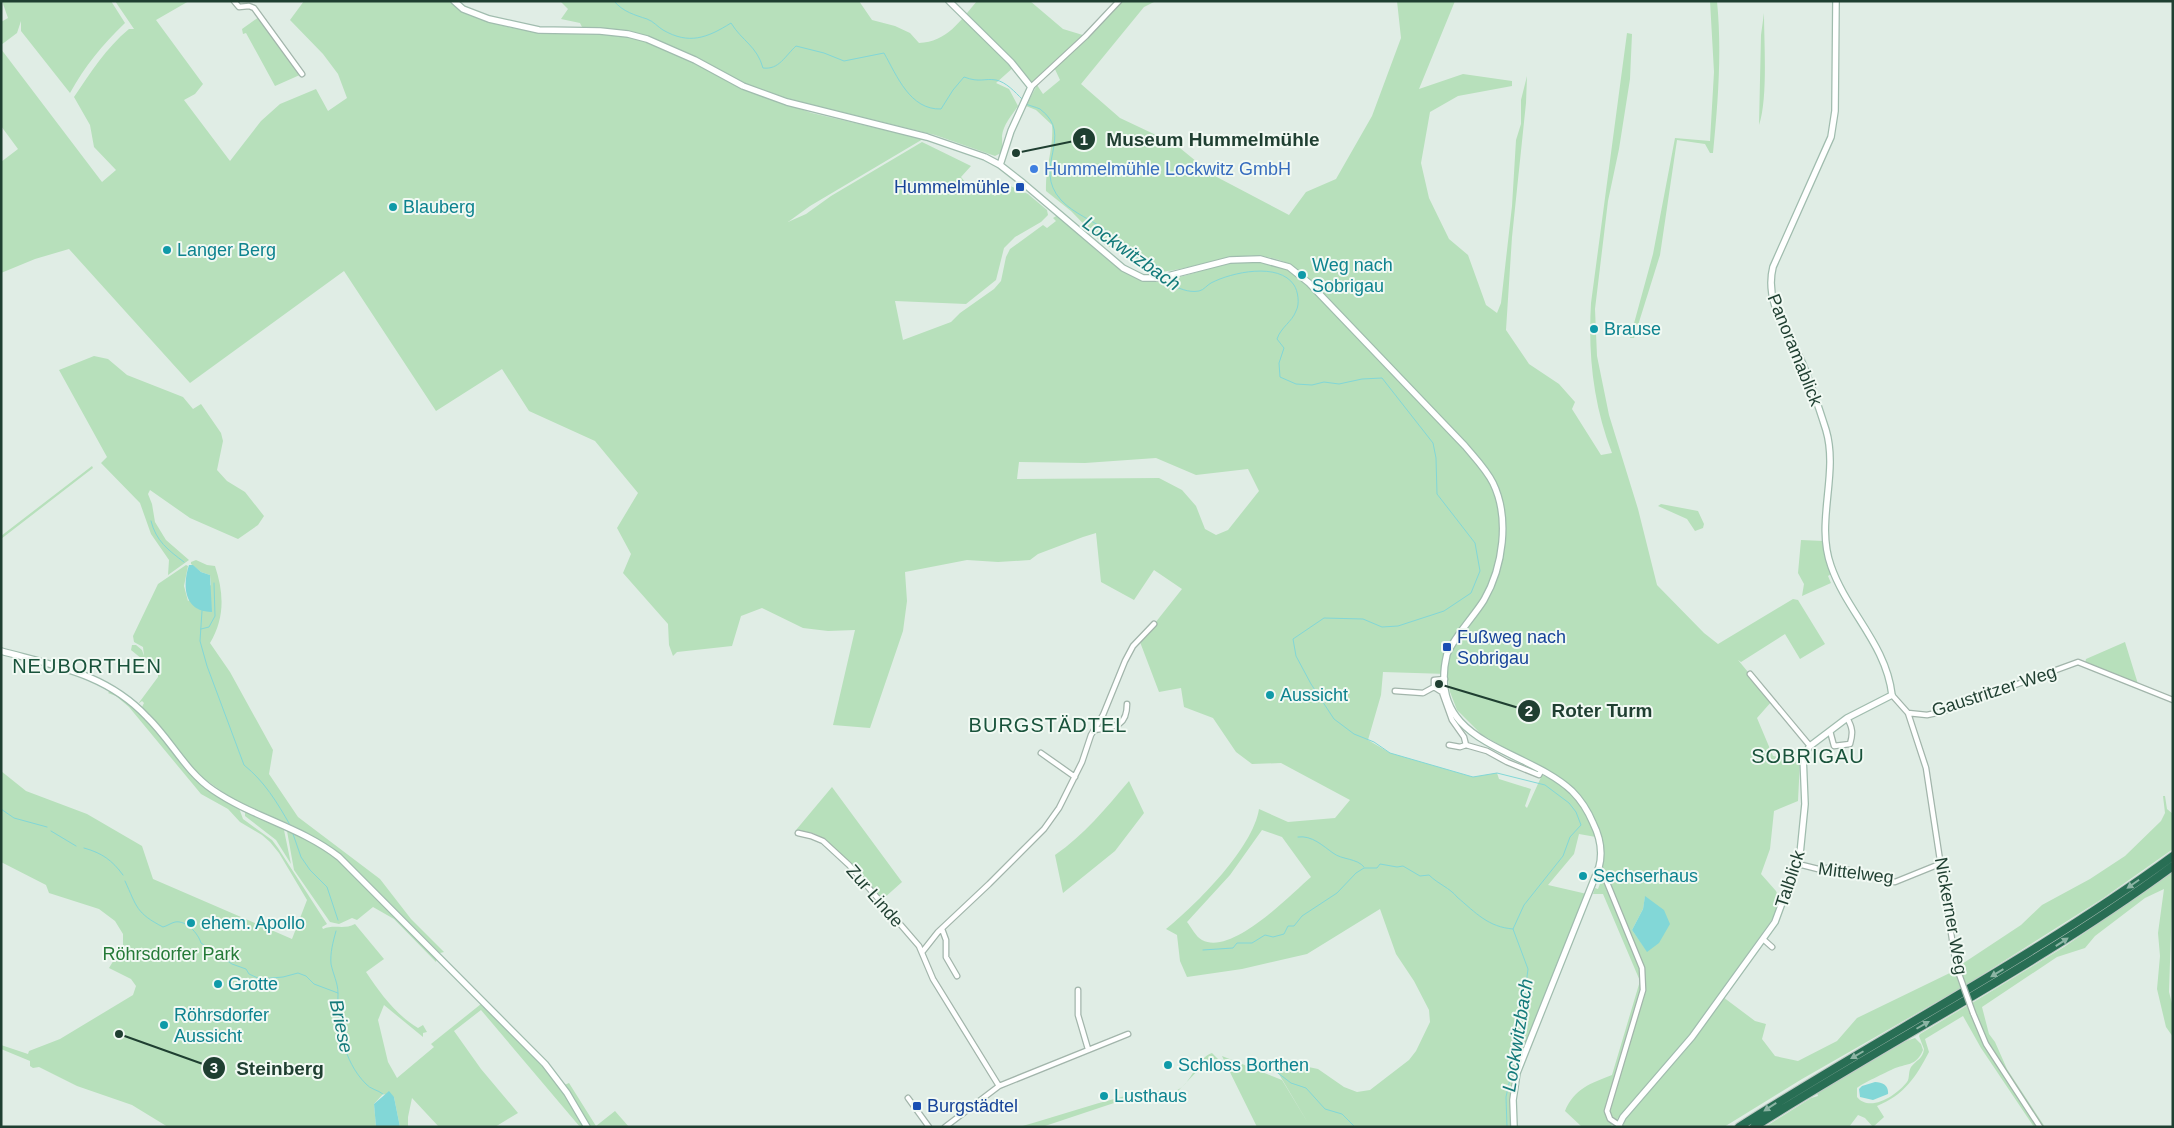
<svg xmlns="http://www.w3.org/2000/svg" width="2174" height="1128" font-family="Helvetica,sans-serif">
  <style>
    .green { fill: #b7e0bb; fill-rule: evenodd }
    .water { fill: #82d7d7 }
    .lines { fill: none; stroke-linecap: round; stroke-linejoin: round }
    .stream { stroke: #82d7d7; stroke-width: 1 }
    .street-casing { stroke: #a2b5ab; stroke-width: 7 }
    .secondary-casing { stroke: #a0bcae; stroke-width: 8 }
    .highway-casing { stroke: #c0c9c5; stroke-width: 10 }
    .street { stroke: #fff; stroke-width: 4.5 }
    .secondary { stroke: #fff; stroke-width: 5.5 }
    .highway { stroke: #286e54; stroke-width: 8 }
    .street-bridge-casing { stroke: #a2b5ab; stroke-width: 7; stroke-linecap: butt }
    .street-bridge { stroke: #fff; stroke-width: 4.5 }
    .oneway { fill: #8cb4a4 }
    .shop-dot { fill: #3f7fe0; stroke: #f1f9f3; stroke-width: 2 }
    .transit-dot { fill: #1a4fb4; stroke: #f1f9f3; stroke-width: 2 }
    .culture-dot { fill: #0f9aa8; stroke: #f1f9f3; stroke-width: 2 }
    .labels { text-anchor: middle; stroke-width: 4; stroke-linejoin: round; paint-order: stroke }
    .shop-label { font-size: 18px; fill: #366cbe; stroke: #f1f9f3; text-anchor: start }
    .transit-label { font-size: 18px; fill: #164399; stroke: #f1f9f3; text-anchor: start }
    .culture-label { font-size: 18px; fill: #0d838f; stroke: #f1f9f3; text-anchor: start }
    .street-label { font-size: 18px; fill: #1f3f31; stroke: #f1f9f3 }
    .park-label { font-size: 18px; fill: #257a38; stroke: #f1f9f3 }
    .water-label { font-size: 19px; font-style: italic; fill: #137a7a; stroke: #f1f9f3 }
    .quarter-label { font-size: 20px; letter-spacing: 1px; fill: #19533b; stroke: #f1f9f3 }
    .leader { fill: none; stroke: #1f3f31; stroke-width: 2 }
    .callout-dot { fill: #1f3f31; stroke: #f1f9f3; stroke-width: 2 }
    .mark-label { font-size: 15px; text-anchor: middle; font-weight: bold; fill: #fff }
    .callout-label { font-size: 19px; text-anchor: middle; font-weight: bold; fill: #1f3f31; stroke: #f1f9f3; stroke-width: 4; stroke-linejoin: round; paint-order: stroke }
  </style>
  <rect width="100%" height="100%" fill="#e0ede5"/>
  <path class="green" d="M2 1H111L125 23C102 45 85 66 70 93L21 31V21L17 33 1 45V22L8 18Z
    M115 1H189L156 20 203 84 195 94 184 100 230 161 261 121 280 104 316 89 328 111 347 98 338 74 323 54 290 20 304 1H449C489 31 536 33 584 31L580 23 561 19 568 9 560 1H859L872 20 895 26 910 33 919 43C947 42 960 21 977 1H1030L1063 29 1086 36 1119 1H1156L1144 7 1081 84 1120 118 1175 144 1213 175 1289 215 1306 192 1336 179 1372 116 1401 38 1397 1H1455L1419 89 1463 74 1512 81V86L1458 96 1430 112 1421 163 1429 198 1449 239 1468 255 1486 305 1497 313 1501 303 1512 206 1516 140 1521 124V100L1527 76 1526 103 1512 237 1506 330 1529 364 1559 384 1575 402 1572 409 1601 455 1612 453C1593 404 1588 354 1591 303L1627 33 1632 34 1630 79 1619 149 1608 201 1595 309 1597 356 1609 415 1638 509 1657 585 1704 633 1718 644 1793 599 1798 600 1825 644 1800 659 1785 634 1741 662 1738 660 1772 701 1757 718 1773 756 1800 761 1798 801 1774 811 1770 849 1761 874 1776 891 1781 903 1771 921 1678 1051 1610 1127H1582L1565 1111C1574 1089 1591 1083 1612 1075L1640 981 1603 894H1593L1595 888 1598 889 1601 881 1600 874 1602 872 1605 876 1602 866 1604 846 1601 835 1592 813 1583 801 1573 788 1481 734 1457 710 1450 692 1447 674 1383 672 1381 695 1368 740 1390 753 1473 777 1497 773 1499 779 1531 789 1525 806 1527 808 1542 775C1570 786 1586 810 1596 837L1579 834 1574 854 1548 885 1587 894 1542 1007 1511 1100V1127H1257L1222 1056 1282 1080 1308 1123 1273 1064H1294L1318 1069 1344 1087 1357 1092 1370 1090 1409 1060 1416 1051 1430 1022 1429 1010 1414 981 1396 954 1380 909 1307 954 1242 969 1187 977 1180 961 1177 935 1166 929C1196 905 1253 848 1259 809L1288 822 1335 818 1350 800 1281 763 1252 764 1236 752 1213 718 1184 707 1181 688 1159 692 1140 642 1182 589 1154 570 1134 600 1101 582 1096 533 1083 537 1038 554 1030 560 998 562 967 560 905 572 907 601 903 631 870 728 833 725 855 630 828 631 803 628 762 608 741 616 732 646 677 652 673 656 669 645 668 624 623 573 631 554 617 528 638 493 595 441 529 411 502 369 436 411 344 271 190 383 69 249 35 259 1 273V162L18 149 1 126V49L102 182 116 170 94 147 90 125 74 97C91 72 106 48 129 29H134ZM1053 65 1060 80 1043 94 1037 85 1026 106 1036 110 1052 125C1054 148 1045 168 1046 191L1071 211 1102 243 1131 259 1154 265 1160 272C1204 268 1245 243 1289 264L1284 268C1266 262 1248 259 1228 263 1204 268 1161 288 1138 279 1113 269 1079 234 1058 215L1053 218 1056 221 1047 228 1043 225 1010 249 1006 257 1001 281 994 289 960 313 951 322 903 340 895 301 966 304 996 280 1004 248 1015 237 1041 222 1048 215 1047 210 1028 194 1006 184 995 196 979 181 970 188 961 177 971 166 922 142 831 196 806 214 788 222 810 206 923 139 812 113 762 96 761 91 801 102 935 135 995 156 1001 153C1003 147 1002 142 1002 136 1003 125 1012 115 1018 106L1009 89 996 83 1015 66 1031 87ZM1156 458 1196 475 1248 469 1259 491 1228 530 1216 535 1205 529 1196 506 1182 490 1159 478 1017 479 1019 462 1085 463ZM1262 830 1282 837 1311 877C1289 896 1232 956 1202 940 1196 937 1191 927 1187 922L1230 875ZM1645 897 1647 951 1632 930 1643 909Z
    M1710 1H1717C1722 52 1718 102 1713 153H1710L1705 144 1677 140 1660 255 1634 338H1630L1653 254 1675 138 1710 141 1714 72Z
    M1764 13C1764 43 1768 99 1759 125L1761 35Z
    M259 17 302 74 275 86 246 33 243 34 242 29Z
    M94 356 108 359 127 375 183 397 193 409 201 404 221 433 223 441 217 470 227 481 245 492 264 516 258 525 238 539 190 518 150 490 148 494 152 504 155 522 166 540 189 560 168 575 169 560 151 534 140 503 101 463 107 457 59 370Z
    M92 466 93 468 1 539V536Z
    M1661 504 1698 511 1704 524 1703 528 1695 531 1687 519 1658 506Z
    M1801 540 1824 541 1831 574 1828 576 1831 583 1802 596 1804 584 1798 573Z
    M196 560 207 565 215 566C224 593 225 618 210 643L230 672 273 750 269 774 298 817 380 879 411 919 444 952 440 953 352 865 333 849 296 827 234 800 199 775 185 762 151 716 142 707 144 703 142 701 138 704 158 677V672L131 650 132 645H136L142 650 144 656 143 647 134 642 133 636 158 584 186 565 188 566 184 586 188 601 211 585 210 575 201 572 191 564V562Z
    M2125 642 2138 684 2085 663 2086 659Z
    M111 690C127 701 142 712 154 728 168 746 180 766 197 781 210 792 224 800 239 808L243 819 272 840 278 848 327 924 322 927 323 929C334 924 344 930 355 924L384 959 366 972C381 994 395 1014 418 1028L423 1025 427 1032 423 1033V1037L384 1005 378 1020 388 1062 397 1078 434 1047 431 1044 481 1004 483 1007 485 1005 515 1035 560 1087 569 1083 596 1126 615 1111 629 1127H580L481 1010 454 1031 481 1069 518 1113 495 1127H439L412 1098 408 1117V1127H400L394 1097 383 1094 374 1104 376 1127H168L132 1105 77 1086 39 1067 33 1068 30 1066V1061L1 1049V1045L28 1054 29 1051 60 1039 133 995 136 986 131 979 109 968 123 945V934L115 921 99 909 49 893 46 885 1 862V771L26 791 87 814 142 846 153 879 292 939 307 900 279 853 270 842 262 835 240 822 228 809 201 794 129 707 116 696 108 693Z
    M1129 781 1144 813 1115 851 1063 893 1055 855C1084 835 1106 808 1129 781Z
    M832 787 902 882 883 899 824 839 813 833 796 830Z
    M2163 796H2165L2167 809 2173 814V849L2102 899 1966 985 1959 966 2021 925 2042 905 2090 879 2125 856 2161 821 2165 813Z
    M245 811 284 830 291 864 276 840 245 816Z
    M287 831 310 841 338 859 437 957 436 962 394 919 373 907 357 920 352 918 339 924 330 922 294 870Z
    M2173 872 2169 992 2173 1007V1037L2166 1027 2157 989 2160 956 2158 933 2164 889 2145 898 2095 936 2085 948 2057 957 1982 1007 1989 1034 1995 1042 2007 1069 2045 1127H2041L1983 1036 1972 1003 2064 947Z
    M1956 970 1961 988 1802 1079 1724 1127H1623L1625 1117 1684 1052 1723 997 1755 1021 1766 1024 1762 1039 1775 1056 1798 1061 1837 1041 1857 1018Z
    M1968 1005C1984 1049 2012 1087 2038 1127H2034L1981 1048 1963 1016 1925 1039 1929 1052C1916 1077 1904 1095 1877 1106L1884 1117 1873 1127 1865 1118 1858 1115 1849 1127H1765L1811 1098 1818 1096 1817 1093 1906 1041 1915 1038 1921 1044 1923 1050C1916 1067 1906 1063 1893 1069 1887 1072 1861 1084 1857 1088V1097C1870 1113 1897 1095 1907 1082 1910 1078 1908 1072 1911 1067 1916 1060 1923 1059 1924 1049L1919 1036 1920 1034Z
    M1212 1053 1219 1060 1214 1059 1205 1063 1178 1091 1153 1093 1117 1102 1042 1127H1019C1061 1115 1102 1101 1145 1091 1155 1089 1165 1094 1175 1091 1192 1085 1195 1059 1212 1053Z"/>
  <path class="water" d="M189 565H193L201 572 210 575 212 612C184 612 182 586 189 565Z
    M1645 896 1664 910 1670 924 1659 943 1647 952 1632 930 1643 909Z
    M1875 1082C1883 1082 1889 1086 1888 1094L1873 1100 1860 1097 1859 1089 1862 1086Z
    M389 1091 394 1097 400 1127H376L374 1104Z"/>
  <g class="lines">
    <path class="stream" d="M614 1C623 12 635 15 647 19 653 21 658 27 663 30 689 45 707 38 731 23 742 41 757 46 763 68 779 70 785 56 796 46L824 53 844 61 884 53C897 76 910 110 941 109L953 90 964 77C980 83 984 78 996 80 1006 82 1015 92 1022 99
      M1026 104C1030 106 1036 107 1040 109 1076 136 1031 167 1061 200 1074 214 1093 220 1108 232 1115 239 1121 248 1130 254 1142 263 1154 256 1164 275
      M1166 278 1169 284C1179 288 1188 293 1199 291 1204 290 1207 285 1211 283 1232 272 1279 262 1294 285 1298 291 1300 304 1296 311 1292 322 1281 327 1277 339L1284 348 1279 363 1280 377 1296 384 1312 385 1324 382 1339 384 1362 379 1382 378 1433 443 1436 458 1437 494 1475 543 1480 571 1471 593 1444 611 1398 626 1382 627 1363 619 1324 618 1293 639 1296 656 1311 684 1334 719 1354 734 1374 742 1390 753 1473 777 1497 773 1545 785 1569 803 1576 812 1581 825 1570 837 1563 856 1524 905 1513 929 1528 969 1519 1038 1506 1097 1507 1127
      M151 521C156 541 168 550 184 562
      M202 611 200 641 207 666 244 765C264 781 277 802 290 825
      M201 629 209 627 215 616 214 583
      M1 809 14 818 47 827
      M51 831 76 846
      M292 831 301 857 310 870 327 887 338 920
      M1298 837C1312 835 1323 846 1333 853 1342 860 1357 858 1364 867
      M84 848C102 853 112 860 123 875
      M125 881C137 907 136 913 163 927 167 926 171 923 175 922 186 920 198 933 201 943L232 964 246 969 249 974 260 979 283 977 298 973 306 976 314 984 338 993C337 1025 343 1061 366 1084 370 1089 378 1090 383 1094
      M336 931C333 942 330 953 331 964 333 974 338 983 338 993
      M1203 950 1233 948 1237 943H1252L1265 935 1273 937 1284 934 1288 926H1294L1302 916 1337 893 1356 873 1364 868H1377L1380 864 1397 867 1403 866 1420 876 1429 875C1438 884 1450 888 1457 897 1476 913 1488 927 1513 929
      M1262 1066 1274 1070 1291 1083 1306 1088 1325 1109 1342 1114 1355 1127"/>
    <defs>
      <path id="street" d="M234 1 239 7 249 6 254 8 302 74
        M1031 87 1086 36 1119 1
        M1750 674 1810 746
        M1445 679 1434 680V687L1442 692 1452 720 1464 737 1466 745 1487 751 1507 762 1539 775 1541 771
        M1395 691 1423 693 1434 687
        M1892 695 1908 713 1926 768 1955 959 1959 974
        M1908 713 1927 715 1941 712 2078 662 2173 700
        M1095 730C1114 727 1127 727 1127 704
        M1830 731 1834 746 1850 744C1853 734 1853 728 1847 718
        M1449 745 1460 747 1466 745
        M1041 753 1075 777
        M798 833 811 836 823 841 849 865 919 946 933 979 999 1086
        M1798 864 1818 869 1836 867 1895 882 1942 863
        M1599 867 1606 880 1642 968 1643 990 1607 1111 1610 1119 1619 1125
        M942 929 946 940V957L957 976
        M1763 939 1772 947
        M923 951 938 932 989 884 1044 829 1059 808 1082 762 1091 735 1103 715 1125 661 1133 646 1154 624
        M1078 990V1015L1088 1049
        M1973 1013 1986 1044 2040 1127
        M908 1098 929 1127
        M945 1127 999 1086 1128 1034"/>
      <path id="secondary" d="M454 1 463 9 489 19 539 30 600 31 628 34 647 39 695 60 743 86 787 102 927 137 985 157 1000 165 1023 183 1123 268 1143 278H1160L1230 260 1260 259 1289 267 1309 283 1465 446C1475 458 1486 469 1493 483 1510 518 1503 567 1484 600 1472 619 1456 634 1447 654 1425 745 1525 747 1572 791 1581 800 1588 811 1593 823 1600 837 1603 852 1599 867L1517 1073 1513 1100 1514 1127
        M949 1 1011 62 1031 87 1011 131 1000 165
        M1 651C56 666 107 674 147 717 171 740 185 771 213 790 252 817 301 827 339 857L545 1064 567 1093 587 1127
        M1620 1127 1619 1125 1623 1117 1692 1037 1775 922 1800 854 1805 804 1803 756 1810 746 1847 718 1892 695C1886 644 1847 612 1831 566 1815 522 1839 474 1826 430 1819 408 1811 384 1802 362 1788 330 1764 303 1773 267L1831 137 1835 111 1836 1"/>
      <path id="highway" d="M1739 1127C1883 1035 2035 957 2173 856
        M1754 1127C1893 1039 2040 964 2173 866"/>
    </defs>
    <use href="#street" class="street-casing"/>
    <use href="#secondary" class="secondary-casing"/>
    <use href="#highway" class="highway-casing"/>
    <use href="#street" class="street"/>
    <use href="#secondary" class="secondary"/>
    <use href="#highway" class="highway"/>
    <defs>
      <path id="street-bridge" d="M1959 974 1973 1013"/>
    </defs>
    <use href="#street-bridge" class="street-bridge-casing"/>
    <use href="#street-bridge" class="street-bridge"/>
  </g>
  <defs><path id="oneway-solid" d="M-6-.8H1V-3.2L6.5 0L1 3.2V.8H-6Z" transform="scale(1.25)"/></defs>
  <g class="oneway">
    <use href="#oneway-solid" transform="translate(2133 884) rotate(145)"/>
    <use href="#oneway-solid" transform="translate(2062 942) rotate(-33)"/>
    <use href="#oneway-solid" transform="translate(1997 973) rotate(149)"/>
    <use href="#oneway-solid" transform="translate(1923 1025) rotate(-30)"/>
    <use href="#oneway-solid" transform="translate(1857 1055) rotate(150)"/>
    <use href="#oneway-solid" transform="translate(1770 1107) rotate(147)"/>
  </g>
  <circle class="shop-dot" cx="1034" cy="169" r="5"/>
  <g class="transit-dot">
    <rect x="1015" y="182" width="10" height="10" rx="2.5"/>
    <rect x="1442" y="642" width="10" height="10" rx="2.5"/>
    <rect x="912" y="1101" width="10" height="10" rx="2.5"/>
  </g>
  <g class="culture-dot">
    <circle cx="393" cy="207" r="5"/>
    <circle cx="167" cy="250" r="5"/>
    <circle cx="1302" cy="275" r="5"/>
    <circle cx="1594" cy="329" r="5"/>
    <circle cx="1270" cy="695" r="5"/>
    <circle cx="1583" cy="876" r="5"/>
    <circle cx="191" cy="923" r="5"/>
    <circle cx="218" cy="984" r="5"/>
    <circle cx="164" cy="1025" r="5"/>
    <circle cx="1168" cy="1065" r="5"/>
    <circle cx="1104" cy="1096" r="5"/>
  </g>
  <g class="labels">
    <g class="shop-label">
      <text x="1044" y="175">Hummelmühle Lockwitz GmbH</text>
    </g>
    <g class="transit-label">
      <text x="1010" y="193" text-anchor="end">Hummelmühle</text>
      <text x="1457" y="643">Fußweg nach<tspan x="1457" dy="21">Sobrigau</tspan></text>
      <text x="927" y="1112">Burgstädtel</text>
    </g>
    <g class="culture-label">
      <text x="403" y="213">Blauberg</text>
      <text x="177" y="256">Langer Berg</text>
      <text x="1312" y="271">Weg nach<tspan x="1312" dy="21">Sobrigau</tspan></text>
      <text x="1604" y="335">Brause</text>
      <text x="1280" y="701">Aussicht</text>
      <text x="1593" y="882">Sechserhaus</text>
      <text x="201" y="929">ehem. Apollo</text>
      <text x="228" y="990">Grotte</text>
      <text x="174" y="1021">Röhrsdorfer<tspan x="174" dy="21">Aussicht</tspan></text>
      <text x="1178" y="1071">Schloss Borthen</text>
      <text x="1114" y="1102">Lusthaus</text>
    </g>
    <g class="street-label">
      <text transform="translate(1795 350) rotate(68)" y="6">Panoramablick</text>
      <text transform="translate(1994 691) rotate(-18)" y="6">Gaustritzer Weg</text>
      <text transform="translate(1856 873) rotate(7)" y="6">Mittelweg</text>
      <text transform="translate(1790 879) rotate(-72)" y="6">Talblick</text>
      <text transform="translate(875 896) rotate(49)" y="6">Zur Linde</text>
      <text transform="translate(1951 916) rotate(80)" y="6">Nickerner Weg</text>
    </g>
    <g class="park-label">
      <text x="171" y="960">Röhrsdorfer Park</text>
    </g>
    <g class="water-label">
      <text transform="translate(1132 253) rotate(35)" y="7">Lockwitzbach</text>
      <text transform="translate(342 1026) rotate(78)" y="7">Briese</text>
      <text transform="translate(1517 1035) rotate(-81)" y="7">Lockwitzbach</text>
    </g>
    <g class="quarter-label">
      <text x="87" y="673">NEUBORTHEN</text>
      <text x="1048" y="732">BURGSTÄDTEL</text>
      <text x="1808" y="763">SOBRIGAU</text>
    </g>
  </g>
  <path class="leader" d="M1016 153L1084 139M1439 684L1529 711M119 1034L214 1068"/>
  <g class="callout-dot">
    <circle cx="1016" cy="153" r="5"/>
    <circle cx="1439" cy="684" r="5"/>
    <circle cx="119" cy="1034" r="5"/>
    <circle cx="1084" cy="139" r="12"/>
    <circle cx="1529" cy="711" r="12"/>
    <circle cx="214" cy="1068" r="12"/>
  </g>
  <g class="mark-label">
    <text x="1084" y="145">1</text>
    <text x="1529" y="716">2</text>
    <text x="214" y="1073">3</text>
  </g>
  <g class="callout-label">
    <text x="1213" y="146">Museum Hummelmühle</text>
    <text x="1602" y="717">Roter Turm</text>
    <text x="280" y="1075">Steinberg</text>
  </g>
  <rect width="2174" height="1128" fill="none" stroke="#1f3f31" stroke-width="5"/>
</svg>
